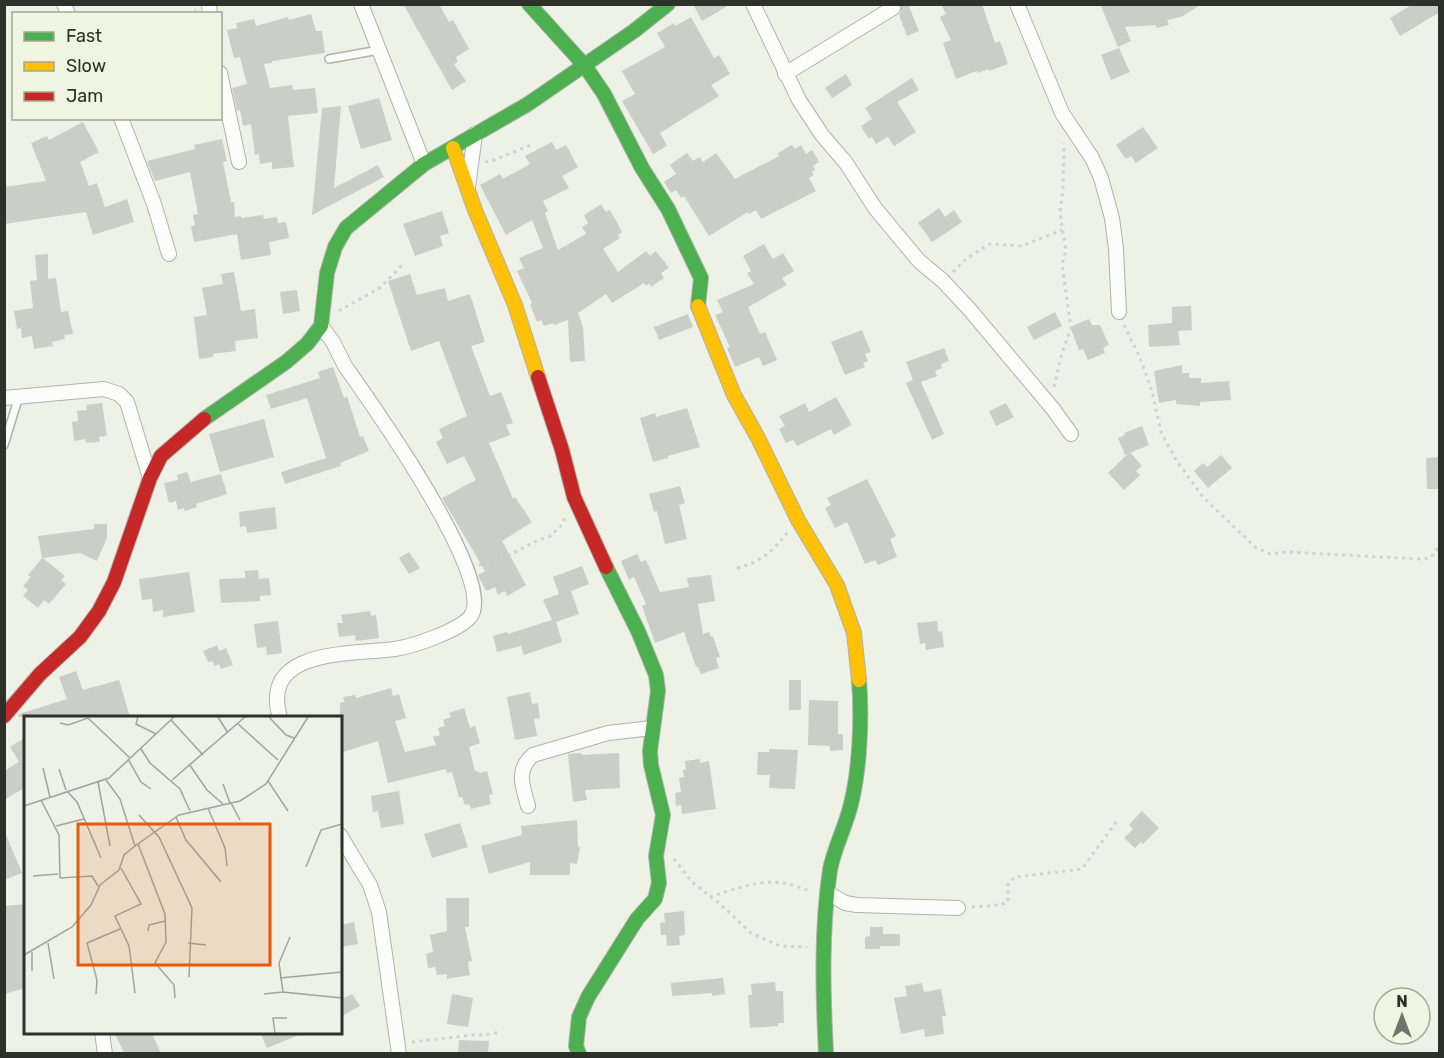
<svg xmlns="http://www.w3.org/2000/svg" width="1444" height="1058" font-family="Rubik,sans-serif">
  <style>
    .building { fill: #cbcec6 }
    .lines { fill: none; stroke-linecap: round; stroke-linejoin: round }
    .lane-casing { stroke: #afb2aa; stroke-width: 10 }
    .street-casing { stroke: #afb2aa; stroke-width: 16 }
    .fast-casing { stroke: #afb2aa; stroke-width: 16 }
    .slow-casing { stroke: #afb2aa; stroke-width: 16 }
    .jam-casing { stroke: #afb2aa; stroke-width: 16 }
    .path { stroke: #d0d1cd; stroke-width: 3; stroke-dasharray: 3 4.5; stroke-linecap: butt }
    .lane { stroke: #fcfdfb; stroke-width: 7 }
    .street { stroke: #fcfdfb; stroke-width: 14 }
    .fast { stroke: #4caf50; stroke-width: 14 }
    .slow { stroke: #ffc107; stroke-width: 14 }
    .jam { stroke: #c62828; stroke-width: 14 }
    .inset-road { fill: none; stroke: #a1a49a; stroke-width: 1.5 }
    .view { fill: #e8590c; fill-opacity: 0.15; stroke: #e8590c; stroke-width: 3 }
    .inset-edge { fill: none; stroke: #2e3129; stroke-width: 3 }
  </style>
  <rect width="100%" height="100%" fill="#edf1e6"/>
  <path class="building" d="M403 4H439L449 22 453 20 469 49 456 57 458 62 454 64 466 81 452 90Z
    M693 4H731L702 21Z
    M901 4H908L919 31 907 36 899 15 901 12Z
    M941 4H982L995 43 1000 41 1008 64 989 71 988 69 978 73 977 71 956 79 943 43 951 40 940 17 946 14Z
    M1100 4H1202L1181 17 1167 20 1169 25 1156 28V25L1125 27 1131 41 1118 47Z
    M1413 4H1440V12L1400 36 1390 18Z
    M311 14 316 31H322L325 53 272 61V63L264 64 270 88 292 85 293 90 315 88 318 113 288 116 294 167 272 169V162L260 164 259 154 255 155 251 124 243 126 240 110 237 111 232 88 247 84 240 57 234 58 227 30 237 28 236 23 254 19 256 26 288 17 289 20Z
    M691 17 714 58 719 55 730 74 711 85 719 96 660 133 667 146 653 154 622 101 635 94 622 71 665 47 657 33 674 23 675 26Z
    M1119 48 1130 72 1111 80 1101 55Z
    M846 74 852 85 832 98 825 88Z
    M912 78 919 90 897 102 916 132 894 146 888 137 876 144 872 137 869 139 861 126 872 119 865 108Z
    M379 98 392 140 361 149 348 106Z
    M341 106 334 188 378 165 384 177 312 215 322 108Z
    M83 122 99 152 80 162 89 186 97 183 105 207 127 199 134 222 93 235 86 212 4 224V187L46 181 31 143 47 136 49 140Z
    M1143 127 1158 148 1136 163 1131 156 1126 159 1116 145Z
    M222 139 227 161 223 162 231 202H234L235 217 241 216V218L263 215 264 219 277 217 278 223 286 222 289 238 269 242 271 255 241 260 237 234 194 242 191 226 195 225 193 215 198 214 190 172 155 181 147 161 195 149 194 145Z
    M552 142 556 150 566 145 578 167 562 176 569 188 543 201 548 211 545 213 558 250 586 234 582 227 588 223 584 215 601 204 606 212 610 210 622 232 618 235 620 238 603 249 618 272 646 251 650 256 656 251 669 268 661 273 664 278 651 287 649 283 646 286 644 283 612 303 606 294 578 313 583 327 585 361 570 362 568 320 554 325 553 323 544 326 541 320 537 322 530 304 532 303 517 271 524 268 519 258 543 248 532 220 506 235 480 185 500 174 503 179 530 164 525 156Z
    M792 145 795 149 801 145 806 154 812 150 819 162 813 166 815 170 812 172 814 175 809 178 816 191 761 219 756 210 749 214 748 212 709 236 684 196 681 198 676 190 671 193 664 182 676 174 670 165 687 153 693 161 700 157 703 162 716 153 735 179 779 156 778 153Z
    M939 208 945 217 954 210 962 222 932 242 918 223Z
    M442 211 449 233 440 236 443 246 415 256 403 224Z
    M764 244 773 259 783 253 794 271 782 278 787 285 748 307 760 334 765 332 777 360 763 366 759 357 735 367 727 348 730 347 715 315 723 312 717 300 754 284 747 273 751 271 743 256Z
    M48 254V279L56 278 61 312 68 311 73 334 64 335 65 339 52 342 53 346 34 349 32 336 22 338 21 328 17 329 14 311 33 308 30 281 37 280 35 255Z
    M234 272 241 311 255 309 258 338 235 341 236 351 213 354V357L199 359 194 317 207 315 202 288 223 284 221 274Z
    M410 274 417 295 445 288 448 301 470 294 485 342 471 346 490 396 501 392 513 423 506 425 510 435 489 443 513 499 515 497 532 522 502 541 526 585 507 596 505 591 498 595 495 587 486 591 478 575 485 571 442 498 476 480 464 456 447 464 436 442 443 438 439 429 467 416 439 341 411 351 388 281Z
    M297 290 300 311 283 314 280 292Z
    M1191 306 1192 330 1178 331 1180 345 1149 347 1148 325 1172 323V307Z
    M1055 312 1062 326 1034 340 1027 327Z
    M688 314 693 327 659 340 654 327Z
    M1089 319 1092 325H1100L1109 345 1103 348 1105 353 1088 360 1083 349 1079 350 1070 327Z
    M862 330 871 352 865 354 868 361 863 363 865 367 845 375 831 342Z
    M944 348 949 361 941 364 942 368 935 371 937 376 921 382 944 434 932 440 906 383 913 380 906 362Z
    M1182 365V373H1189V378H1201V383L1229 381 1231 400 1200 402V406L1176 404V400L1159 403 1154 371Z
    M333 367 344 398 347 396 360 437 363 436 369 451 340 463 341 466 285 484 281 472 326 458 307 398 271 409 266 395 320 378 318 372Z
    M836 397 852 425 834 435 831 429 797 446 793 440 786 443 779 429 785 426 779 416 805 403 809 412Z
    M102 403 107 436 99 437 100 442 86 443 85 439 74 441 72 422 78 421 77 411 87 410 86 405Z
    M1006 403 1014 417 996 426 989 411Z
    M687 408 700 447 668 456V458L653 462 640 418 655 413 656 417Z
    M264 419 274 457 220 472 209 434Z
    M1142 426 1149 445 1125 455 1118 438 1125 435 1124 433Z
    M1130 452 1142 466 1136 471 1140 475 1124 490 1108 473Z
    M1221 455 1232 468 1208 488 1194 471 1203 463 1207 467Z
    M1440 457V489H1427L1426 458Z
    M187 472 191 482 221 474 227 494 196 504 197 507 185 511 184 508 178 510 176 501 169 503 164 483 178 480 177 475Z
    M867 479 896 536 890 539 897 557 878 565 875 560 865 564 847 522 835 528 825 508 831 505 827 498Z
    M680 486 685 503 679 505 687 539 665 544 657 511 654 512 649 494Z
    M275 507 277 529 247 533 246 526 240 527 239 512Z
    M94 524H107V538L97 561 80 553 43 558 65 576 61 580 66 584 49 604 44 600 38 608 23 596 28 590 23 586 31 577 28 575 42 558 38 536 94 529Z
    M409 552 420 568 409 574 399 558Z
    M637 554 641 562 646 560 660 592 689 587 687 578 711 575 715 601 698 604 703 634 709 632 711 637 713 636 720 657 716 658 719 668 701 674 698 667H696L684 632 655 643 642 606 646 604 634 577 629 580 621 561Z
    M582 566 589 584 571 591 579 614 556 622 562 642 524 655 521 646 497 652 493 636 507 632 508 634 552 620 543 600 559 594 553 577Z
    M258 570 259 579 269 578 271 595 260 596V601L221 603 219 579 245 578V571Z
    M189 572 195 612 163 617V610L153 612 152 599 142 600 139 579Z
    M370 611 371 616 376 615 379 638 356 641 355 635 339 637 337 623H343L341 615Z
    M278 621 282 653 267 655 266 647 257 648 254 624Z
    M937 621 938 632 942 631 944 647 926 650 925 643 920 644 917 623Z
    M217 645 219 651 226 648 233 665 221 669 219 664 215 666 212 661 208 662 203 651Z
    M76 671 83 690 119 680 130 717H18L19 714 67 699 59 677Z
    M789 680H801V710H789Z
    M391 688 393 696 399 694 406 718 395 721 405 752 436 745 433 737 440 735 438 728 445 726 443 720 451 717 449 713 464 708 470 728 475 726 480 743 469 747 475 771H478L479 773 487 771 493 794 489 795 491 804 471 809 469 804 465 805 462 797H459L452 772 447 773 446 769 388 783 378 741 340 753V703L344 702 343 697 355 695 356 698Z
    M530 692 532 704 538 703 540 718 534 719 537 736 515 740 507 697Z
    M809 700 838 701V734H843V750L830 751V746L808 745Z
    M26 737V787L4 800V771L19 762 10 747Z
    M769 749 798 750 795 789 769 788 770 775H757L758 752H769Z
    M581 753 582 755 619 753 620 788 585 790 587 800 573 802 568 754Z
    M700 759V763L709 761 716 809 682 814 681 805 676 806 675 793 681 792 679 778 684 777 683 770 686 769 685 761Z
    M399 791 404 824 381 828 378 811 373 812 371 796Z
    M1142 811 1159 828 1143 844 1141 842 1135 848 1124 838 1133 829 1129 825Z
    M577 820 578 847H580L577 864 570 863V875H530V862L489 874 481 846 522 835 521 826Z
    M460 823 468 847 432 858 424 834Z
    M4 830 22 873 4 880Z
    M446 898H469V927H465L472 961 468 962 470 975 447 979V974L437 975 435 967 428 968 426 954 433 952 430 935 447 931Z
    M26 904V988L4 994V906Z
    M684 911 685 935 679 936 680 945 667 946 666 935H661L660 923 665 922 664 913Z
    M354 922 358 944 340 947V925Z
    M870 927H883V934H900V946H880V949H865V937L870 936Z
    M723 978 725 994 712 996V993L672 996 671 983Z
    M775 982 776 991H783L784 1023H778V1026L750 1028 748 995H752L751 984Z
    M922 983 924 992 941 989 946 1016H942L944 1034 925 1037 924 1029 901 1034 894 998 907 996 905 986Z
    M352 994 360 1006 340 1017V1000Z
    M452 994 473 998 468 1027 447 1024Z
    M114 1032H151L161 1053H124Z
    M260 1032H304V1033L267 1048Z
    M459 1040 489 1041 488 1053H458Z"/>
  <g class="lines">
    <defs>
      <path id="lane" d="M329 59 379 50
        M4 445 19 396"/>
      <path id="street" d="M64 4 68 14
        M209 4 210 14
        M361 4 424 164
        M753 4 799 100 822 135 846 163 875 208 919 261 943 281 970 310 1053 409 1071 434
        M1017 4 1062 113 1092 158 1101 178 1112 218 1116 249 1119 312
        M220 73 239 162
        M785 74 893 8
        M121 118 154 204 169 254
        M468 187 475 134
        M4 398 104 389 119 394 127 402 150 478
        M280 718C259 647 353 655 395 649 414 646 458 631 470 617 500 583 369 400 345 366L333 342 321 326
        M528 806C523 786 515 771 533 755L608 733 652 728
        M340 835 370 885 379 912 399 1054
        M827 892 845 903 857 905 958 908
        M102 1032 105 1054"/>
      <path id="fast" d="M529 4 585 66 604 94 642 168 668 209 701 278 698 306
        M204 419 286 362 307 344 321 326 327 273 335 247 346 228 424 164 528 104 634 31 668 4
        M579 1054 576 1046 579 1017 588 997 637 919 655 899 659 883 656 856 663 815 651 765 650 751 658 691 656 675 638 631 606 567
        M826 1054C823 993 821 930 830 870 834 848 846 826 851 804 860 768 862 717 859 680"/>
      <path id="slow" d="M453 148 475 210 515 305 538 377
        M698 306 734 395 758 438 798 520 837 585 854 633 859 680"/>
      <path id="jam" d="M538 377 562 450 574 497 606 567
        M4 716 40 674 80 637 99 611 114 582 150 478 161 456 204 419"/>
    </defs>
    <use href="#lane" class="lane-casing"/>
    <use href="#street" class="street-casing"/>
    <use href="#fast" class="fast-casing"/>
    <use href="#slow" class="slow-casing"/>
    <use href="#jam" class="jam-casing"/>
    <path class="path" d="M188 14 196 10
      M485 162 494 160 531 145
      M953 272 967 258 990 244 1022 246 1062 230
      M339 311 381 287 402 265
      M1124 325 1140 358 1152 391 1161 432 1176 460 1203 497 1255 547 1270 554 1288 552 1418 559 1430 558 1440 546
      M1054 387 1062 353 1071 328 1062 265 1066 250 1060 213 1063 188 1064 143
      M479 565 511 554 538 540 549 537 562 525 565 517
      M737 568C761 562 772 552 787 533
      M674 859 692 882 720 904 751 933 780 946 807 947
      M710 897C732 890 759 879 782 883 792 884 801 888 810 891
      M972 907 999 905 1008 902V883L1015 877 1082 869 1117 821
      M412 1042 472 1035H484L501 1032"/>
    <use href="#lane" class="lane"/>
    <use href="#street" class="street"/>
    <use href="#fast" class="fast"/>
    <use href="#slow" class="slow"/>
    <use href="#jam" class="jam"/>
  </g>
  <g transform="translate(24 716)">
    <rect width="318" height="318" fill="#edf1e6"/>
    <path class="inset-road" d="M114 1 112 8 132 18M194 1 204 17M245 1 262 19 270 22M147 4 179 39M36 7 44 9 64 2 106 42M214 8 254 44M117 33 126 47 156 73 166 95M104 43 117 66 127 73M165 48 183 74 199 88M19 52 26 81M35 53 42 74M82 64 96 83 111 130M148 64 221 1M244 65 264 95M74 66 86 130M199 68 206 87M43 75 53 86 77 142M17 84 35 119 36 162 68 160 74 170M207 87 216 104M0 90 85 62 150 1M184 92 201 132 203 150M115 99 135 121 168 192 165 261M152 101 162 124 197 166M32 110 60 103M114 128 141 198 142 226 131 247 150 269 151 282M282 151 297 114 318 108M97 152 117 188 91 200 105 230 111 277M9 160 34 158M124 215 125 209 141 205M266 221 255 247 259 276 318 282M24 227 30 263M164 227 182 229M8 236V255M0 239 48 211 67 189 76 169 95 154 100 139 111 130 155 99 216 85 242 68 284 1M256 262 318 256M72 278 73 264 63 227 96 213M240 278 259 276M251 317 249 302H263"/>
    <path class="view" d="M54 108H246V249H54Z"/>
    <rect width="318" height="318" class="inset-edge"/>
  </g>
  <rect width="1444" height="1058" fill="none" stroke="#2e3129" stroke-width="12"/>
  <rect x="12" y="12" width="210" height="108" fill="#eff5e1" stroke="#a2a797" stroke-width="1.5"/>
  <rect x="24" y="32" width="30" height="9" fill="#4caf50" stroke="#a2a797" stroke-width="1.5"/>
  <text x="66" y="42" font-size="18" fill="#2e3129">Fast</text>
  <rect x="24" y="62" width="30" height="9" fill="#ffc107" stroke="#a2a797" stroke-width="1.5"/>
  <text x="66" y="72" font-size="18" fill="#2e3129">Slow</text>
  <rect x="24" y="92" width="30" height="9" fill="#c62828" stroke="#a2a797" stroke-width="1.5"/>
  <text x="66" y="102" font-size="18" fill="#2e3129">Jam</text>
  <g transform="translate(1402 1016)"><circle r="28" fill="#eff5e1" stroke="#a2a797" stroke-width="1.5"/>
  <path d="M0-4.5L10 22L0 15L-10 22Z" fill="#71746b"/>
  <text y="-9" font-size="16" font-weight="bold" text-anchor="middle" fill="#2e3129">N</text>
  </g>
</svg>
